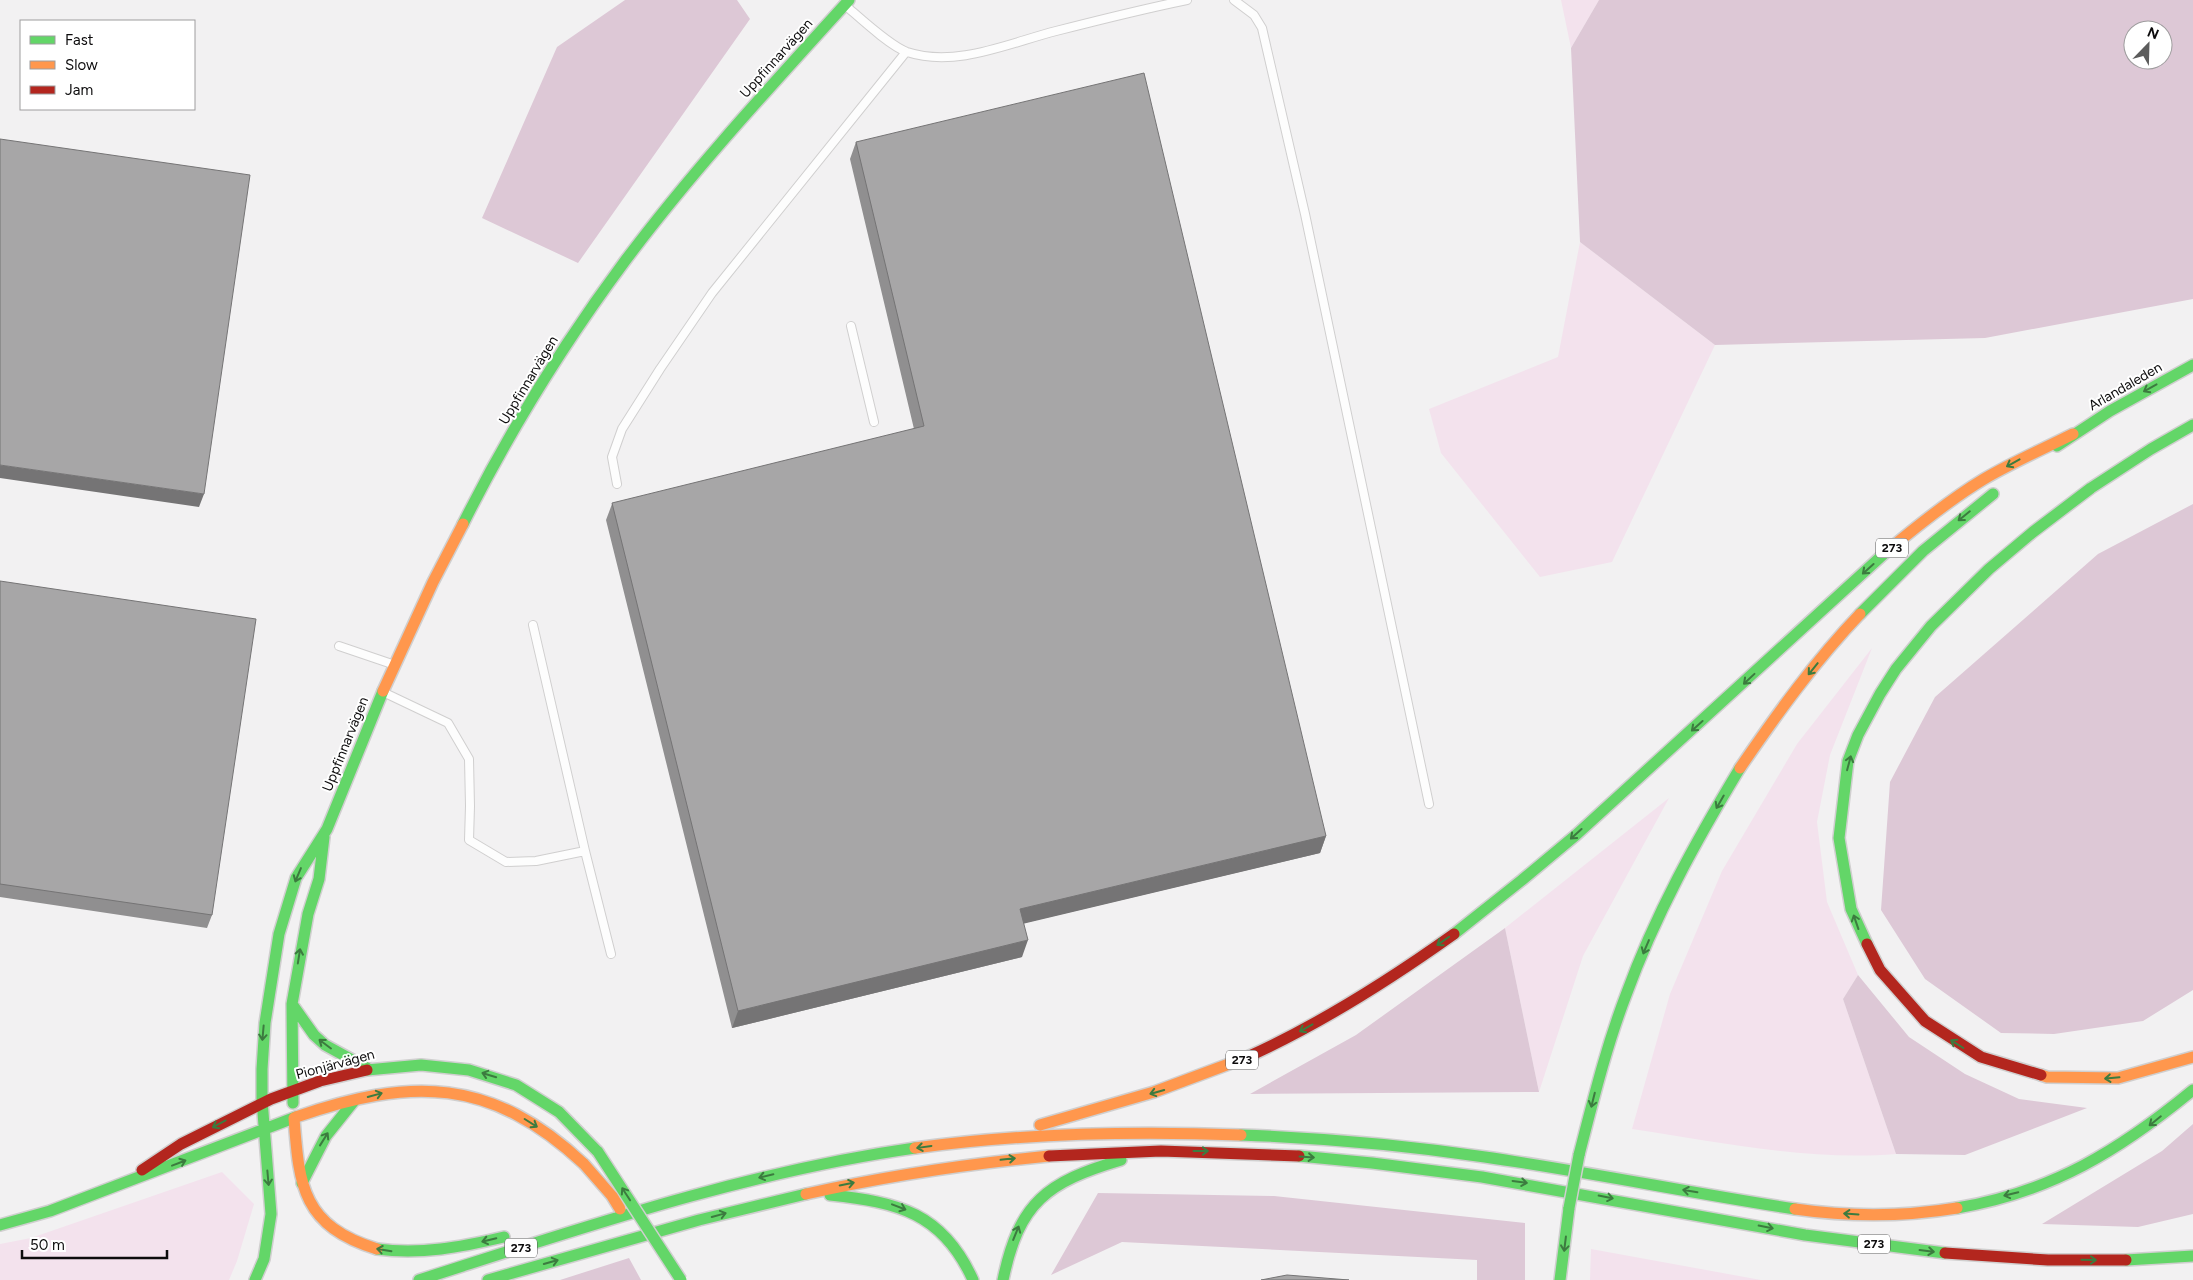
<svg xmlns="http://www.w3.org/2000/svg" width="2193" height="1280" font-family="Figtree,sans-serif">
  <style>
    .green { fill: #f3e2ed }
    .forest { fill: #ddc8d6; fill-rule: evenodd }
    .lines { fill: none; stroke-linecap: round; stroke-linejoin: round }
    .lane-casing { stroke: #d0cfcf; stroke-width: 10 }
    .fast-casing { stroke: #d0cfcf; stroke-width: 14 }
    .slow-casing { stroke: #d0cfcf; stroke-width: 14 }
    .jam-casing { stroke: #d0cfcf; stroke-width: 14 }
    .lane { stroke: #fdfdfd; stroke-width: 8 }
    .fast { stroke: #63d668; stroke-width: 11 }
    .slow { stroke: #ff974d; stroke-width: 11 }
    .jam { stroke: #b3261e; stroke-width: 11 }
    .fast-bridge-casing { stroke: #d0cfcf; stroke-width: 14; stroke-linecap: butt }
    .slow-bridge-casing { stroke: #d0cfcf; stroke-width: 14; stroke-linecap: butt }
    .fast-bridge { stroke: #63d668; stroke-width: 11 }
    .slow-bridge { stroke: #ff974d; stroke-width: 11 }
    .wall { fill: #908f90 }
    .shaded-wall { fill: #757475 }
    .building { fill: #a7a6a7; stroke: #757475 }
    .oneway { stroke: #3c7b3f }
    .labels { text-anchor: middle; stroke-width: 4; stroke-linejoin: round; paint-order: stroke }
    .shield { fill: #fff; stroke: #555455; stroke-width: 1 }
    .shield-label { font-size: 12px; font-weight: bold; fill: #0c0b0c }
    .street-label { font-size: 14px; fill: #0c0b0c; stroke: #fff }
  </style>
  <rect width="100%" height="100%" fill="#f2f1f2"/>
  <path class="green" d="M1561 0H1599L1571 48Z
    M1580 242 1715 345 1612 562 1540 577 1441 453 1429 409 1558 357Z
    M1872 648 1830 755 1817 822 1827 902 1858 975 1843 999 1896 1154C1807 1161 1719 1142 1632 1129L1670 994 1722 871 1797 744Z
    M1669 798 1583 956 1539 1092 1505 928Z
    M222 1172 254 1204 237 1261 229 1280H0V1244L31 1238Z
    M1591 1249 1761 1280H1590Z"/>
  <path class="forest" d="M625 0H737L750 19 578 263 482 218 557 47Z
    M1599 0H2193V299L1985 338 1715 345 1580 242 1571 48ZM2133 30H2163V60H2133Z
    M2193 504V990L2143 1021 2054 1034 2001 1033 1925 979 1881 910 1890 782 1935 697 2098 554Z
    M1505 928 1539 1092 1250 1094 1356 1035Z
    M1858 975 1909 1037 1965 1074 2019 1099 2087 1108 1965 1155 1896 1154 1843 999Z
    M2193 1124V1214L2138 1227 2042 1224 2162 1151Z
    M1098 1193 1274 1196 1525 1223V1280H1477V1260L1122 1242 1051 1275Z
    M629 1258 641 1280H560Z"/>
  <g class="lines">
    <defs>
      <path id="lane" d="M1234 0 1254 15 1262 28 1305 214 1429 804
        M846 6C860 18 890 46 907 52 956 68 1009 43 1056 31 1099 20 1143 9 1187 0
        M851 326 874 422
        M617 484 612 457 622 429 660 369 712 293 906 52
        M339 646 392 664
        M385 693 448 723 469 759 470 806 469 840 506 862 536 861 585 851 533 625
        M585 851 611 954"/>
      <path id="fast" d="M2057 446 2110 411 2193 365
        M463 524C509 432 564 343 625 261 694 169 772 85 849 0
        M1860 614 1923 551 1993 494
        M1454 934 1522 880 1576 835 1886 552
        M1867 944 1851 909 1839 838 1848 761 1858 735 1880 694 1896 669 1931 626 1989 569 2033 532 2091 488 2151 449 2193 425
        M292 1004 314 1035 325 1045 367 1068
        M367 1070 421 1065 469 1070 516 1085 559 1112 598 1152
        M293 1103 292 1004 308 914 319 879 324 837
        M1241 1135C1322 1138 1404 1145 1485 1157 1589 1172 1691 1193 1795 1209
        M1579 1155C1593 1101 1606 1047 1626 995 1655 915 1696 841 1740 768
        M1299 1156 1372 1163 1482 1177
        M1482 1177 1805 1235 1945 1253
        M302 1183 326 1136 354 1101
        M830 1195C898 1202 943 1213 973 1280
        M1957 1208C2052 1192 2120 1150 2193 1090
        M0 1225 50 1211 296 1117
        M377 1249C421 1255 461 1247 504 1237
        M2126 1260 2193 1256
        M255 1280 264 1259 271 1214 262 1100V1069L265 1023 279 934 296 878 327 829 383 691
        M419 1280C582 1228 745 1172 915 1148
        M488 1280 699 1220 806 1194
        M1003 1280C1019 1202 1047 1182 1121 1160
        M1560 1280 1569 1208"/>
      <path id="slow" d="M1886 552C1917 526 1949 500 1984 479 2013 462 2043 449 2073 434
        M383 691 433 582 463 524
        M1740 768C1777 714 1815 661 1860 614
        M2041 1075 2047 1077 2118 1078 2193 1057
        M296 1117C411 1077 491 1077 584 1164
        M294 1118C299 1187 303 1226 377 1249
        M1040 1125 1154 1092 1245 1058
        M915 1148C1023 1133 1132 1131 1241 1135
        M806 1194C886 1176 967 1164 1049 1156
        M1795 1209C1850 1217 1902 1217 1957 1208"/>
      <path id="jam" d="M1867 944 1880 970 1925 1021 1981 1057 2041 1075
        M1245 1058C1319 1025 1388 981 1454 934
        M1049 1156 1161 1151 1299 1156
        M142 1170 181 1144 271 1099 320 1081 367 1070
        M1945 1253 2048 1260H2126"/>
    </defs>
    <use href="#lane" class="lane-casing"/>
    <use href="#fast" class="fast-casing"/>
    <use href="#slow" class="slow-casing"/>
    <use href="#jam" class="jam-casing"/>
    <use href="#lane" class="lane"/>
    <use href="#fast" class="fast"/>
    <use href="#slow" class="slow"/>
    <use href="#jam" class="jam"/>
    <defs>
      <path id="fast-bridge" d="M598 1152 681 1280
        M1569 1208 1579 1155"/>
      <path id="slow-bridge" d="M584 1164 612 1196 620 1209"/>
    </defs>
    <use href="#fast-bridge" class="fast-bridge-casing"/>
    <use href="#slow-bridge" class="slow-bridge-casing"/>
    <use href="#fast-bridge" class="fast-bridge"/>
    <use href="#slow-bridge" class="slow-bridge"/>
  </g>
  <path class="wall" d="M856 142 1326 836 1320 853 1024 923 1022 957 732 1028 606 520 612 504 914 429 850 159Z
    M0 581 212 915 207 928 0 897Z"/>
  <path class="shaded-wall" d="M0 465 204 494 199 507 0 478Z
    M1326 836 1320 853 1014 926 1020 909Z
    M1028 940 1022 957 732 1028 738 1011Z"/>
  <path class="building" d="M1144 73 1326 836 1020 909 1028 940 738 1011 612 503 924 426 856 142Z
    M0 139 250 175 204 494 0 465Z
    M0 581 256 619 212 915 0 884Z
    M1287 1275 1349 1280H1261Z"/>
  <defs><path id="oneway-shaft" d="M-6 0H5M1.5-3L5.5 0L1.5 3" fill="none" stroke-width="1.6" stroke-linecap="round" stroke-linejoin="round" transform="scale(1.25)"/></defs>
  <g class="oneway">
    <use href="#oneway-shaft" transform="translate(2150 388) rotate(151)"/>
    <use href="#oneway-shaft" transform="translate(2013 463) rotate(151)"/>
    <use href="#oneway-shaft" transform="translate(1964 516) rotate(141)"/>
    <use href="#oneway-shaft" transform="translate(1868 569) rotate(138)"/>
    <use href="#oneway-shaft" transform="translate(1813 669) rotate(129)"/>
    <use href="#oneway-shaft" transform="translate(1749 679) rotate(137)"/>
    <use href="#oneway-shaft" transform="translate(1697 726) rotate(138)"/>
    <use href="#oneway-shaft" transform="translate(1849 763) rotate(-75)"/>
    <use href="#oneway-shaft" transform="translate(1720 802) rotate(120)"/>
    <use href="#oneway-shaft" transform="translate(1576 834) rotate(138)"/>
    <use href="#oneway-shaft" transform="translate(298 875) rotate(113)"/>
    <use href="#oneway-shaft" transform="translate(1856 922) rotate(-109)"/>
    <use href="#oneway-shaft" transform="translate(1443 941) rotate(145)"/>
    <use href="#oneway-shaft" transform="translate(1646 947) rotate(113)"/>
    <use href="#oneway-shaft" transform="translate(299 956) rotate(-81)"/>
    <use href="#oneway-shaft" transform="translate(1306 1028) rotate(151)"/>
    <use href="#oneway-shaft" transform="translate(263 1033) rotate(95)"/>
    <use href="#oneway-shaft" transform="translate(325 1044) rotate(-143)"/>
    <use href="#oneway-shaft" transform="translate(1957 1044) rotate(-148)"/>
    <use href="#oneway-shaft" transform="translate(489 1075) rotate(-163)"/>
    <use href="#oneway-shaft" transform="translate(2112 1078) rotate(175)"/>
    <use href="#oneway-shaft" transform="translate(1157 1092) rotate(164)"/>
    <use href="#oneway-shaft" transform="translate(375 1095) rotate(-15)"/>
    <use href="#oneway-shaft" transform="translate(1593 1100) rotate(104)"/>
    <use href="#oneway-shaft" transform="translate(2155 1121) rotate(141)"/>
    <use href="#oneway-shaft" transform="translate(531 1123) rotate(32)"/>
    <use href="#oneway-shaft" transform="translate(219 1124) rotate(152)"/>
    <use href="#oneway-shaft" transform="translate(324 1139) rotate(-58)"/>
    <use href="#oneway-shaft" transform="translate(924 1147) rotate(172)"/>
    <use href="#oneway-shaft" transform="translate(1201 1151)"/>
    <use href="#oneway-shaft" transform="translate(1307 1157) rotate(4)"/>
    <use href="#oneway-shaft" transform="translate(1008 1159) rotate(-6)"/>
    <use href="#oneway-shaft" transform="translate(179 1163) rotate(-21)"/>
    <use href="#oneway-shaft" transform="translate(766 1176) rotate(167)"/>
    <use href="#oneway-shaft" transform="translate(268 1178) rotate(85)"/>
    <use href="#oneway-shaft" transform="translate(1520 1182) rotate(8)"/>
    <use href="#oneway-shaft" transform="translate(847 1184) rotate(-11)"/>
    <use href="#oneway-shaft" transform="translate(1690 1191) rotate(-171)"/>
    <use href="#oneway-shaft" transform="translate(626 1194) rotate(-123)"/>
    <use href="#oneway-shaft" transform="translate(2011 1194) rotate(166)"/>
    <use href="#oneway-shaft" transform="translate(1606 1197) rotate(11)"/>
    <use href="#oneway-shaft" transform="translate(899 1207) rotate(21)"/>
    <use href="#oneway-shaft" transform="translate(1851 1214) rotate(-176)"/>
    <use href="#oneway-shaft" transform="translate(719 1215) rotate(-15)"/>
    <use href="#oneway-shaft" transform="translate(1766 1227) rotate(11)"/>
    <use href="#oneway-shaft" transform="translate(1016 1233) rotate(-68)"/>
    <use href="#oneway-shaft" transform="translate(489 1240) rotate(167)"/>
    <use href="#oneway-shaft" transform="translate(1565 1244) rotate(97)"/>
    <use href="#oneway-shaft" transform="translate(384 1250) rotate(-171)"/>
    <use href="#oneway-shaft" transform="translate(1927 1251) rotate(7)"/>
    <use href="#oneway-shaft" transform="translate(2089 1260) rotate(1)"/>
    <use href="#oneway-shaft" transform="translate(551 1262) rotate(-16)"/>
  </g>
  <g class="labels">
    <g class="shield">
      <rect x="1876" y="538.5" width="32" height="19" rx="4"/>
      <rect x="1226" y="1050.5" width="32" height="19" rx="4"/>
      <rect x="1858" y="1234.5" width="32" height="19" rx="4"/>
      <rect x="505" y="1238.5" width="32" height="19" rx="4"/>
    </g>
    <g class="shield-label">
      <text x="1892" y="552">273</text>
      <text x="1242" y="1064">273</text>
      <text x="1874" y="1248">273</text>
      <text x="521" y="1252">273</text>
    </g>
    <g class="street-label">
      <text transform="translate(776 58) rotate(-48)" y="5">Uppfinnarvägen</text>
      <text transform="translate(528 380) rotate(-59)" y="5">Uppfinnarvägen</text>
      <text transform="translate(2125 386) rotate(-30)" y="5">Arlandaleden</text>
      <text transform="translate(345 744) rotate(-68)" y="5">Uppfinnarvägen</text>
      <text transform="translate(335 1064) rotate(-15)" y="5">Pionjärvägen</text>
    </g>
  </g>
  <rect x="20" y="20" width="175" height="90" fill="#ffffff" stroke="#9e9d9e"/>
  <rect x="30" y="36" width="25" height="8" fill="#63d668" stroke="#9e9d9e"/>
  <text x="65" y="45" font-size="15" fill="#0c0b0c">Fast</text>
  <rect x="30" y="61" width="25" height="8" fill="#ff974d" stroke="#9e9d9e"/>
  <text x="65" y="70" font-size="15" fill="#0c0b0c">Slow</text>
  <rect x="30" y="86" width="25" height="8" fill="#b3261e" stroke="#9e9d9e"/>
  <text x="65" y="95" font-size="15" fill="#0c0b0c">Jam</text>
  <g transform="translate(2148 45) rotate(23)"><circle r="24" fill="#ffffff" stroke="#9e9d9e"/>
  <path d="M0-4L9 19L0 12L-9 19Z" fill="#5c5c5c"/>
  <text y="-8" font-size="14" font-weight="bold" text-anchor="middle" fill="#0c0b0c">N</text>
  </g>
  <path d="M22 1250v8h145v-8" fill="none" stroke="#0c0b0c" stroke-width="2.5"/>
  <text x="30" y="1250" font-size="15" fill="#0c0b0c" stroke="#ffffff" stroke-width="4" paint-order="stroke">50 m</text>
</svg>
